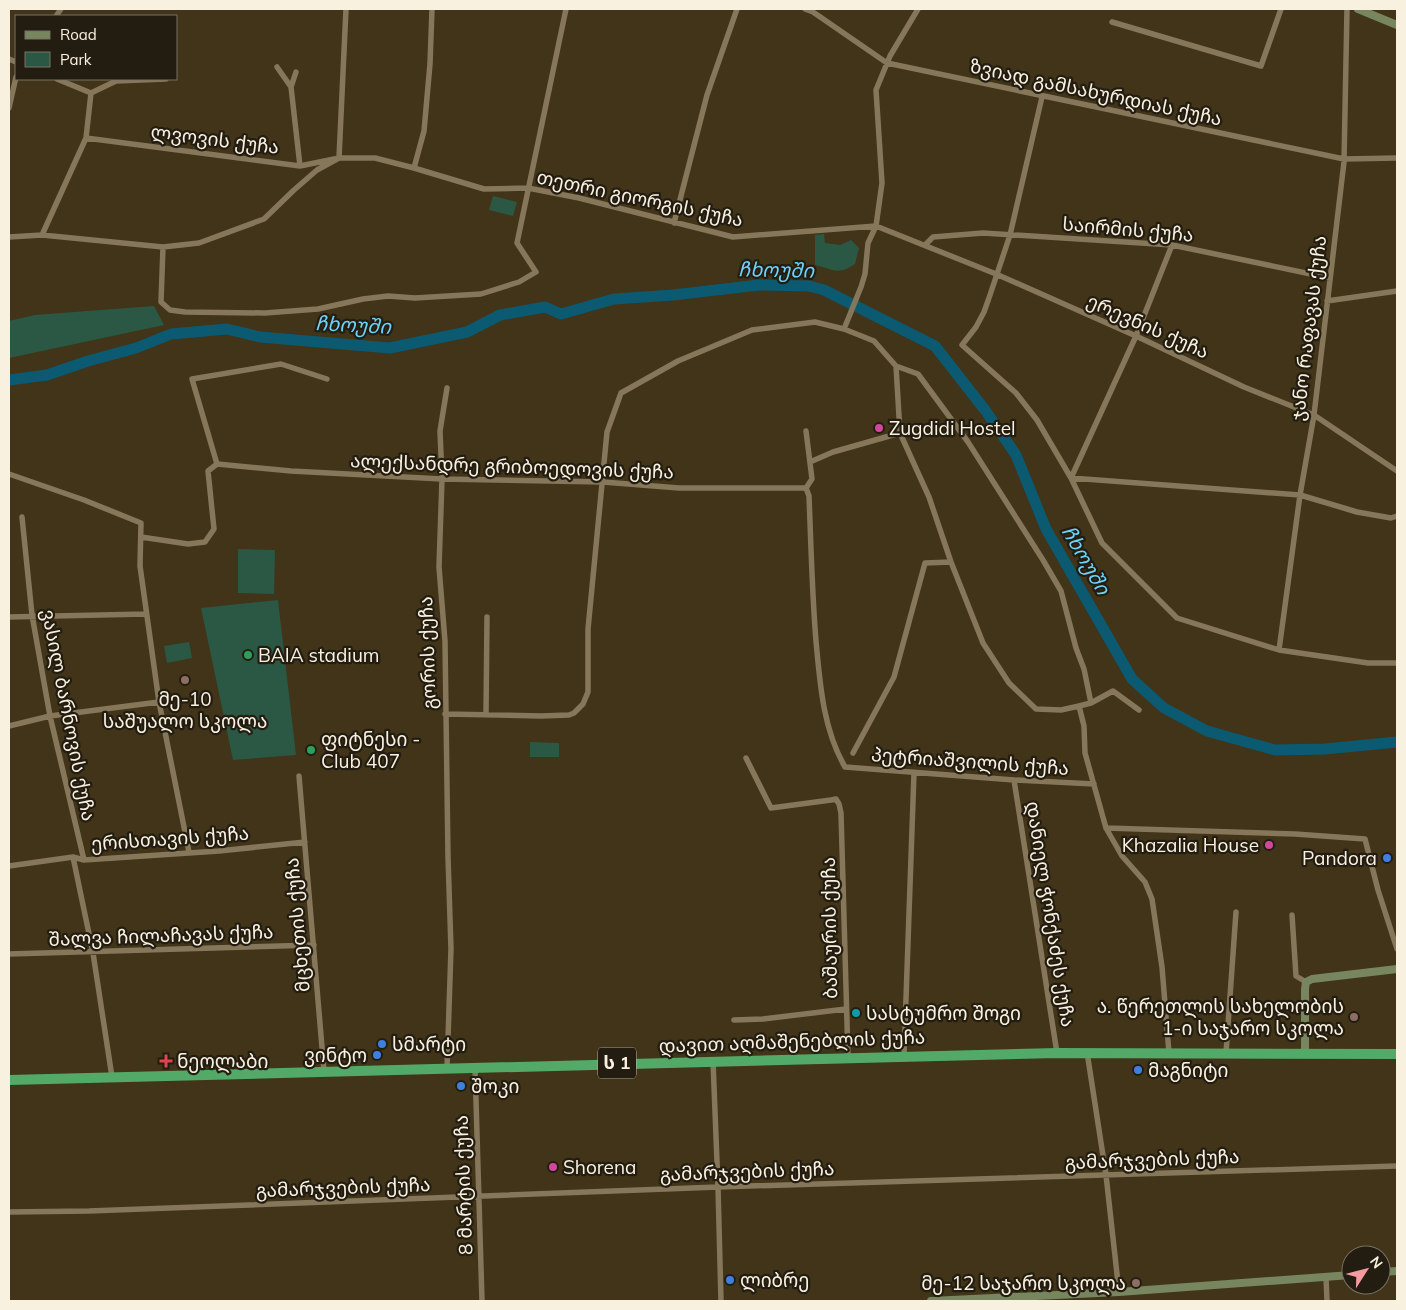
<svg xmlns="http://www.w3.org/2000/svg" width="1406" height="1310" font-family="Mulish,'Noto Sans Georgian',sans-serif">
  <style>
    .green { fill: #2a5844 }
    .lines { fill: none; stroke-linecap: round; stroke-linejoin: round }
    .river { stroke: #0b5a71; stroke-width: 11 }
    .street { stroke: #86775a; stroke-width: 5.5 }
    .secondary { stroke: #77865e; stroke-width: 8 }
    .highway { stroke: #53aa68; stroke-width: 10 }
    .hotel-dot { fill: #d1479c; stroke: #231d11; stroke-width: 2 }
    .leisure-dot { fill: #2e9e5b; stroke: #231d11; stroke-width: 2 }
    .education-dot { fill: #8d6e63; stroke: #231d11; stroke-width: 2 }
    .shop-dot { fill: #3f7fe0; stroke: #231d11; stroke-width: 2 }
    .culture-dot { fill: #0f9aa8; stroke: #231d11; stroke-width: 2 }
    .health-dot { fill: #e0444e; stroke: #231d11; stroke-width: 2 }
    .labels { text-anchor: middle; stroke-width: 4.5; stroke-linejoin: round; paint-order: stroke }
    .shield { fill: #231d11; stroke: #b9b1a2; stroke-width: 1 }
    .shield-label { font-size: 18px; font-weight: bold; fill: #f9f1e0 }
    .street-label { font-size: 19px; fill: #f9f1e0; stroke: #231d11 }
    .poi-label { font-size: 19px; fill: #f9f1e0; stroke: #231d11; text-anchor: start }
    .water-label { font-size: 20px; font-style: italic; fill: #6cd2f7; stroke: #231d11 }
  </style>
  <rect width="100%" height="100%" fill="#413418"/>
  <path class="green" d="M493 196 517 202 513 216 489 210Z
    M824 234 825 243 840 245 851 240 859 248 855 264C837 276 834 269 815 265V235Z
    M154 306 164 325 9 358V321L35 315Z
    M238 549 275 550 274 594 238 593Z
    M278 600 296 755 233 760 201 608Z
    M189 642 192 658 167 663 164 646Z
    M530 742 559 743V757H530Z"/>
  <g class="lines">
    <path class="river" d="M9 380 47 375 88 361 136 348 171 334 227 329 260 337 390 348 467 332 500 315 545 307 561 314 614 299 673 295 759 285 809 286 824 290 935 346 985 410 1016 455 1046 529 1132 679 1164 708 1207 731 1275 750 1325 749 1397 742"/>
    <path class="street" d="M805 9 813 12 887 63 1344 159 1397 158
      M56 16 61 9
      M1112 22 1261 66 1281 9
      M9 59 16 62
      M277 67 291 87
      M296 72 291 87 300 166
      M91 93 116 81 166 79
      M1042 97 1010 235 990 295 984 312 976 327 962 345 1016 393 1037 420 1071 478 1102 543 1177 618 1279 650 1368 663H1397
      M9 108 16 77
      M86 138 300 166 339 158 346 9
      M414 168 424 131 430 64 432 9
      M674 223 707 95 737 9
      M42 235 86 138 91 93 57 79
      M9 237 42 235 163 247 199 243 264 219 294 190 317 170 339 158H375L414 168 484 189 528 188 579 198 733 237 876 226 996 274 1136 336 1244 387 1314 415 1397 471
      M925 245 933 237 983 233 1172 245 1330 278
      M1172 245 1136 336 1071 478 1300 495 1357 512 1391 518 1397 516
      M163 247 161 302 170 310 185 312 265 313 318 309 363 299 388 296 415 298 481 294 519 282 536 272 517 243 566 9
      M1327 301 1397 291
      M844 329 861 287 865 274 868 243 876 226 882 183 876 90 890 56 918 9
      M896 366 900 433 929 497 951 562 983 643 1009 683 1036 709 1061 710 1079 706 1084 726 1085 753 1106 828 1122 856 1145 882 1152 899 1162 967 1169 1053
      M447 388 440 431 442 479 439 567 445 641 448 857 451 949 447 1068
      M806 431 812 479 806 488 809 496C811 544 812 593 816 641 820 684 823 729 845 767L1014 780 1094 784
      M810 462 833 452 900 433
      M217 464 291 471 442 479 603 482 679 488H806
      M217 464 192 379 281 364 327 379
      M9 474 84 500 141 523 140 566 159 702 189 852
      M22 517 32 615 50 716 84 860
      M141 537 188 544 205 542 214 529 208 471 217 464
      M9 617 146 614
      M1279 650 1300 495 1314 415 1344 162 1347 9
      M1091 703 1113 691 1139 710
      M445 714 541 716 569 715 574 713 583 704 588 692V629L607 432 621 393 678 361 752 330 815 322 844 329 874 341 896 366 918 374 968 442 1043 560 1061 591 1076 648 1084 669 1091 703 1079 706
      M486 714 487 617
      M9 726 50 716 159 702
      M853 753 894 677 925 563 951 562
      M746 758 771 808 831 800 836 799 839 804 841 813 848 1057
      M299 776 324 1071
      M1014 780 1057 1053
      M1106 828 1295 834 1365 839 1378 890 1397 949
      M73 857 93 953 112 1077
      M9 866 73 857 84 860 219 851 305 842
      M1292 915 1296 976 1306 982
      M9 954 314 945
      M734 1020 763 1019 846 1009
      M1087 1052 1106 1175 1119 1292
      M1226 1053 1236 912
      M904 1055 914 773
      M713 1061 718 1187 721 1301
      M475 1067 482 1301
      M9 1212 89 1211 718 1187 1397 1166
      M1326 1277 1327 1301"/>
    <path class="secondary" d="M1358 9 1397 25
      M1305 1053V989L1306 982 1312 979 1397 969
      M1381 1272 1397 1271
      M931 1301 1119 1292 1351 1275"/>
    <path class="highway" d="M9 1080 1057 1053 1397 1054"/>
  </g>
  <g class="hotel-dot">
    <circle cx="879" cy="428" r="5"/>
    <circle cx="1269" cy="845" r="5"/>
    <circle cx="553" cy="1167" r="5"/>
  </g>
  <g class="leisure-dot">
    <circle cx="248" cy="655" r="5"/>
    <circle cx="311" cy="750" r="5"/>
  </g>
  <g class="education-dot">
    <circle cx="185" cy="680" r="5"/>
    <circle cx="1354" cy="1017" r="5"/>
    <circle cx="1136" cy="1283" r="5"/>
  </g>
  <g class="shop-dot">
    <circle cx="1387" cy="858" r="5"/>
    <circle cx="382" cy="1044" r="5"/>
    <circle cx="377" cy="1055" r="5"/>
    <circle cx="1138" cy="1070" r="5"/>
    <circle cx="461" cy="1086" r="5"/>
    <circle cx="730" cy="1280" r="5"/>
  </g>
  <circle class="culture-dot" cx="856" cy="1013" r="5"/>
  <path class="health-dot" d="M163.5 1053.5h5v5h5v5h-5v5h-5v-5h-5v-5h5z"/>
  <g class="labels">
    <rect class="shield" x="598" y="1047.5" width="38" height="31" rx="4"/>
    <g class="shield-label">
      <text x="617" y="1069">ს 1</text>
    </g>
    <g class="street-label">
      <text transform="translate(1096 92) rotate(12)" y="7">ზვიად გამსახურდიას ქუჩა</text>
      <text transform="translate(215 139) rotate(7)" y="7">ლვოვის ქუჩა</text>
      <text transform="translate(640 198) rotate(12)" y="7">თეთრი გიორგის ქუჩა</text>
      <text transform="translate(1128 229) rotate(5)" y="7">საირმის ქუჩა</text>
      <text transform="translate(1148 326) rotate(24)" y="7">ერევნის ქუჩა</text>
      <text transform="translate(1308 328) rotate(-83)" y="7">ჯანო რაფავას ქუჩა</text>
      <text transform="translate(512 466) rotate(2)" y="7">ალექსანდრე გრიბოედოვის ქუჩა</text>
      <text transform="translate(427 653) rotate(-92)" y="7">გორის ქუჩა</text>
      <text transform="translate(69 715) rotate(79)" y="7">ვასილ ბარნოვის ქუჩა</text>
      <text transform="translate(970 761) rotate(4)" y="7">პეტრიაშვილის ქუჩა</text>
      <text transform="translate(170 838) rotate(-4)" y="7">ერისთავის ქუჩა</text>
      <text transform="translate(1051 914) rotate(81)" y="7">დანიელ ჭონქაძეს ქუჩა</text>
      <text transform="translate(297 925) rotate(-95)" y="7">მცხეთის ქუჩა</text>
      <text transform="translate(829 928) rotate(-91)" y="7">ბაშაურის ქუჩა</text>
      <text transform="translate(161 935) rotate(-2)" y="7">შალვა ჩილაჩავას ქუჩა</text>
      <text transform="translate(792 1041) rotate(-2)" y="7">დავით აღმაშენებლის ქუჩა</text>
      <text transform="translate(1152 1159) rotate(-2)" y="7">გამარჯვების ქუჩა</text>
      <text transform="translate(747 1171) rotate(-2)" y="7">გამარჯვების ქუჩა</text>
      <text transform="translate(463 1185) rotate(-92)" y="7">8 მარტის ქუჩა</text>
      <text transform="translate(343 1187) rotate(-2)" y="7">გამარჯვების ქუჩა</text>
    </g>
    <g class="poi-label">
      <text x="889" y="435">Zugdidi Hostel</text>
      <text x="258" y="662">BAIA stadium</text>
      <text x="185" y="706" text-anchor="middle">მე-10<tspan x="185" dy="22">საშუალო სკოლა</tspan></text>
      <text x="321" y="746">ფიტნესი -<tspan x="321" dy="22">Club 407</tspan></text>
      <text x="1259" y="852" text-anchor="end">Khazalia House</text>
      <text x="1377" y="865" text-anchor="end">Pandora</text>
      <text x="1344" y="1013" text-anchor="end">ა. წერეთლის სახელობის<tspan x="1344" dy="22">1-ი საჯარო სკოლა</tspan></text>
      <text x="866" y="1020">სასტუმრო შოგი</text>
      <text x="392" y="1051">სმარტი</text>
      <text x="367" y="1062" text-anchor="end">ვინტო</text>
      <text x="177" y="1068">ნეოლაბი</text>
      <text x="1148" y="1077">მაგნიტი</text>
      <text x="471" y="1093">შოკი</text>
      <text x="563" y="1174">Shorena</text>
      <text x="740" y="1287">ლიბრე</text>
      <text x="1126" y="1290" text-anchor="end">მე-12 საჯარო სკოლა</text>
    </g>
    <g class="water-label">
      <text transform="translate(776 270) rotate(1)" y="7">ჩხოუში</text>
      <text transform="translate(353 325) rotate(3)" y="7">ჩხოუში</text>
      <text transform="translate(1086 560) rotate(60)" y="7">ჩხოუში</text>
    </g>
  </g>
  <rect width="1406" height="1310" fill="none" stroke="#f9f1e0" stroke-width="20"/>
  <rect x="15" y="15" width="162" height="65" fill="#231d11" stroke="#797264"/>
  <rect x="25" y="31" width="25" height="8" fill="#77865e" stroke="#797264"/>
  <text x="60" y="40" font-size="15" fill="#f9f1e0">Road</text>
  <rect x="25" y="52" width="25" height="15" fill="#2a5844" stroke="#797264"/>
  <text x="60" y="65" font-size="15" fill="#f9f1e0">Park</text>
  <g transform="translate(1366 1270) rotate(54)"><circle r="24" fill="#231d11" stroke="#797264"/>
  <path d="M0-4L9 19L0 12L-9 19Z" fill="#f49aa1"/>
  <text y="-8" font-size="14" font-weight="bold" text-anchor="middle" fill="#f9f1e0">N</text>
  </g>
</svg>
